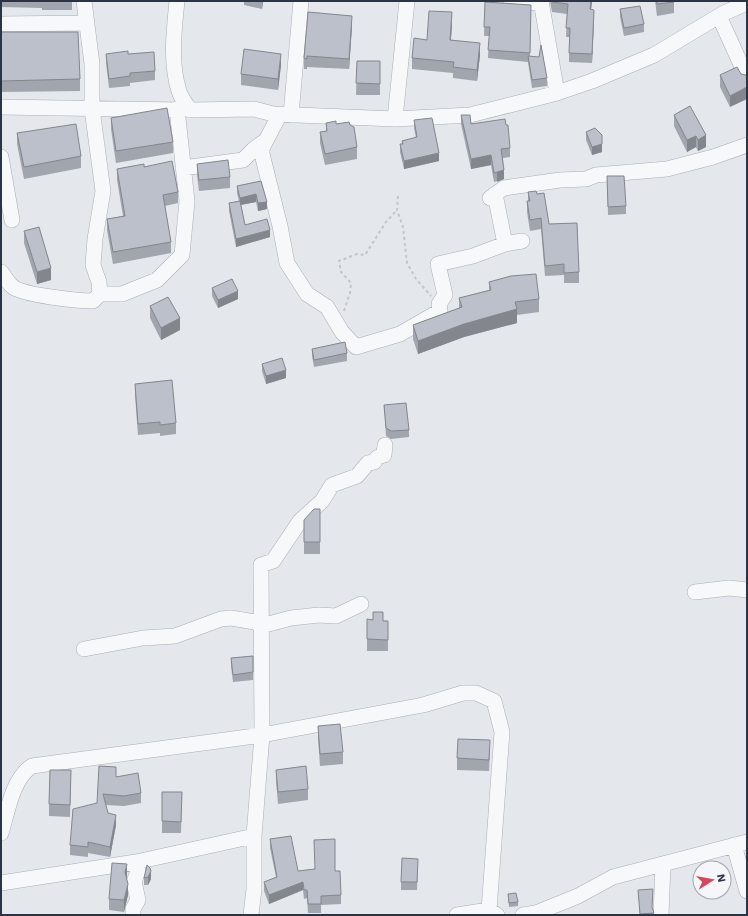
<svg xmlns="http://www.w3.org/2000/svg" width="748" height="916" font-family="'Work Sans',sans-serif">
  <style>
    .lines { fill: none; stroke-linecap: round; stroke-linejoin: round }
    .minor-casing { stroke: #a9aeb7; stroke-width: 16 }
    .path { stroke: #c2c5cb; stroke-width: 2; stroke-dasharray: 3 3; stroke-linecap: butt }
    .minor { stroke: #f7f8fa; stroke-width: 15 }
    .wall { fill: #a1a5ae }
    .shaded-wall { fill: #83868d }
    .building { fill: #bbc0ca; stroke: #83868d }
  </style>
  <rect width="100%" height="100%" fill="#e4e7ec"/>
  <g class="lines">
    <defs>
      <path id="minor" d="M177 1C174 30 170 63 179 91 181 98 186 104 190 110L254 109 273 114 395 119 470 115 557 93 592 81 654 55 724 13 747 3
        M511 1 541 3
        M541 1 557 93
        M719 16 747 78
        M1 24 86 23
        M1 107 180 110
        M280 114 261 150 280 226 287 263 307 294 327 307 342 332 356 347 400 334 440 311 439 304 445 295 438 264 473 256 505 244
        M291 115 301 1
        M395 119 407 1
        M1 157 12 220
        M183 168 243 160 254 149 265 141
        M495 194 505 244 522 241
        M490 198 504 188 560 180 586 179 596 175 667 169 713 157 747 145
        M1 272C5 277 8 283 13 287 23 295 78 301 93 301L100 294 99 282 93 265 95 239 103 191 92 109V64L84 1
        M100 294H122L157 280 182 255 187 201 177 109
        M695 592 729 588 747 590
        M84 649 143 638 175 636 221 619 231 618 255 622 261 626 291 618 319 615 336 616 361 604
        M1 833C8 811 12 779 32 766L262 735 261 565 273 561 300 521 322 501 332 485 357 476 368 463 374 462 378 457 384 455 385 445
        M254 836 262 735 423 705 463 693H476L494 701 502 732 489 910
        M734 845 747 891
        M136 862 254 836V889L251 915
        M1 883 136 862 138 871 134 882 138 900 133 909V915
        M457 915 489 910 497 915
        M523 915 536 913 578 896 613 877 747 842
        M661 915 663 865"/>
    </defs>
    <use href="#minor" class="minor-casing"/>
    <path class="path" d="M398 196 397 210 403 227 407 263 416 279 431 296
      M344 311 350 293 351 283 341 272 339 261 357 254 365 255 386 222 397 210"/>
    <use href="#minor" class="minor"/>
  </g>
  <path class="wall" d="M1 1H72V10H42V8L1 7Z
    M244 1H263L262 9 244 5Z
    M550 1H592L591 9 594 19 592 63 569 62V37H566L567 14 552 12Z
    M655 1H674V13L657 16Z
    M485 2 531 5 530 56 547 78V86L532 88 528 62 488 58 489 36H484Z
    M620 9 644 24V32L624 36 620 17Z
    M452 24 451 40 480 55 477 81 453 78V73L412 69V58L427 40Z
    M352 26 349 69 307 67V69H304V58Z
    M1 32 80 79V91L1 92Z
    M106 54H128L155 71V80L130 83V86L109 88 106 63Z
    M357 61 380 73V95H356Z
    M281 65 278 90 241 85V74Z
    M741 74 730 107 720 87V75Z
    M690 106 706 147 698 151 696 147 687 152 674 126V115Z
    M461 115 471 124 510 148V157L503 158 504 179 494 182 491 165 471 169 461 124Z
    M111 118 173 142V153L116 163 111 129Z
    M414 120 439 161 404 169 400 152V144H402V141L416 138 414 128Z
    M326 123 336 124 357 147V159L325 165 320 143V132L326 131Z
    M586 132 602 152 592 155 586 140Z
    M17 133 81 156V168L24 179 17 144Z
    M197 164 230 177V188L199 191 197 175Z
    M144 167 178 192V203L165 206 171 242V253L113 264 107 230V219L123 216 117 180V169Z
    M607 176 626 206V214L608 215Z
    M261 181 267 209 258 211 256 202 241 205 245 225 270 237 236 247 229 211V203L239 201 237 193V186Z
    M528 192 537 194 549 224 579 272V283H564V275L545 276 541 229 530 231 527 212V201H528Z
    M24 231 51 280 37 284 24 243Z
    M489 282 539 299V312L517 315V323L464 337 418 354 413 339V325L459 308V298L489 290Z
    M212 288 238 299 218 308 212 296Z
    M150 306 180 330 161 340 150 318Z
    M312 349 347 353V361L314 367 312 356Z
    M262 364 286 378 266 384 262 371Z
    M135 384 176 423V434L160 436V433L138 435 135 395Z
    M384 405 409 430V437L391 439 386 436Z
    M320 509V554H304V520Z
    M367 619 388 621V651H367Z
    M253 656V680L233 682 231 666V658Z
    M318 726 343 752V764L320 766 318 738Z
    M490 752 489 771 457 770V758Z
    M276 770 308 789V800L278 804 276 781Z
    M116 777 141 793V803L124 806 106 805 108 813 116 825 110 857 88 853V857L70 855V845L97 803Z
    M71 782 70 817 49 816V804Z
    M162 792H182L181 833H162Z
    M270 839 298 871 315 869 335 871 341 895V904L321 905V913H308L307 898 304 899 303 890 269 904 264 891V882L276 877 270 848Z
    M418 867 417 890H401V882Z
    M150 868 151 879 148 885H144V878Z
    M127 875 126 878 128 895 124 912 109 910V899Z
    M638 890 652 908 654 913V915H640Z
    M508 894 518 902V906L509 907Z"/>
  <path class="shaded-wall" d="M262 1H263L262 9Z
    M591 1H592L590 19V9Z
    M594 10V19L592 63V54Z
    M452 12V24L450 51V40Z
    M352 16V26L349 69V59Z
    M480 43V55L477 81V70Z
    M281 54V65L278 90V79Z
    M747 87V99L730 107V96Z
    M706 135V147L698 151V140Z
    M696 136V147L687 152V140Z
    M602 144V152L592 155V147Z
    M439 153V161L404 169V161Z
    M491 155V165L471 169V159Z
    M504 170V179L497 182V172Z
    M256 194V202L240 205V198Z
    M267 202V209L258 211V203Z
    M270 230V237L236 247V239Z
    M51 268V280L37 284V272Z
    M238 291V299L218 308V300Z
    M517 309V323L464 337 418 354V341L464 324Z
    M180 318V330L161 340V328Z
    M286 370V378L266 384V376Z
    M116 815V825L110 857V847Z
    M127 864V875L125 884V872Z
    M151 871V879L148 885V877Z
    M303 882V890L269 904V895Z
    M128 884V895L124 912V900Z"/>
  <path class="building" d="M552 1H591L590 9 594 10 592 54 569 53 570 28H566L568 4 552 2Z
    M657 1H674V2L657 4Z
    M485 2 531 5 530 53 488 50 490 27H484Z
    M640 6 644 24 624 28 620 9Z
    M429 11 452 12 450 40 480 43 477 70 453 67 454 62 412 58 414 38 427 40Z
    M308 12 352 16 349 59 307 56V59L304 58Z
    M1 32H78L80 79 1 81Z
    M541 45 547 78 532 80 528 56 539 57Z
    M244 49 281 54 278 79 241 74Z
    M128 51V54L154 52 155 71 130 73V76L109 79 106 54Z
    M357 61H380V84L356 83Z
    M737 67 741 74 746 75 747 78V87L730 96 720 75Z
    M690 106 706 135 698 140 696 136 687 140 674 115Z
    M167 108 173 142 116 151 111 118Z
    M461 115H470L471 124 505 119 506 125H508L510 148 501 149 504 170 494 173 491 155 471 159Z
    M432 118 439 153 404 161 400 144H403L402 141 417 137 414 120Z
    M336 121V124L349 122 350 125 354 127 357 147 325 154 320 132 327 131 326 123Z
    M76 124 81 156 24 167 17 133Z
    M595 128 602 135V144L592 147 586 132Z
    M228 160 230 177 199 180 197 164Z
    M172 161 178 192 163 195 171 242 113 252 107 219 125 216 117 169 144 164V167Z
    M607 176H624L626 206 608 207Z
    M261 181 267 202 258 203 256 194 240 198 237 186Z
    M536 191 537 194 544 193 549 224 577 223 579 272 564 273V264L545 266 541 218 530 220 527 201H530L528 192Z
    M240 201 245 225 267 219 270 230 236 239 229 203Z
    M39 227 51 268 37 272 24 231Z
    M536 274 539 299 515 302 517 309 464 324 418 341 413 325 462 307 459 298 491 290 489 282 511 276Z
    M232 279 238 291 218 300 212 288Z
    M168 297 180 318 161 328 150 306Z
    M345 342 347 353 314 360 312 349Z
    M282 358 286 370 266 376 262 364Z
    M172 380 176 423 160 425V422L138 424 135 384Z
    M406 403 409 430 391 431 386 428 384 405Z
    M314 509H320V542H304V520Z
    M373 612H383V621H388V640L367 639V619L373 620Z
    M253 656V672L233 675 231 658Z
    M340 724 343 752 320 754 318 726Z
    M458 739 490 740 489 760 457 758Z
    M99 766 116 767V777L138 773 141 793 124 796 103 794 108 813 116 815 110 847 88 842V847L70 845 73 809 97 803Z
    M306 766 308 789 278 792 276 770Z
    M50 770H71L70 805 49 804Z
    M162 792H182L181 822 162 821Z
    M291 836 298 871 315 869 314 840 335 839V871H340L341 895 321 896V904H308L307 890H304L303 882 269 895 264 882 277 877 270 839Z
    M402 858 418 859 417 882H401Z
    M112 863 127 864 125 872 128 884 124 900 109 899Z
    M147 865 150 868 151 871 148 877 144 878Z
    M653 889 652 907 654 913 640 914 638 890Z
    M516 893 518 902 509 903 508 894Z"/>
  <rect width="748" height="916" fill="none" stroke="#2b3445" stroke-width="4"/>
  <g transform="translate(712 880) rotate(79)"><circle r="19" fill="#f4f6f9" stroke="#a4a8b1"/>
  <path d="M0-3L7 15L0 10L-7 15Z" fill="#d1495b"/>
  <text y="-6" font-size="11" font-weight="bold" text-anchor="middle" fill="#2b3445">N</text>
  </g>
</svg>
